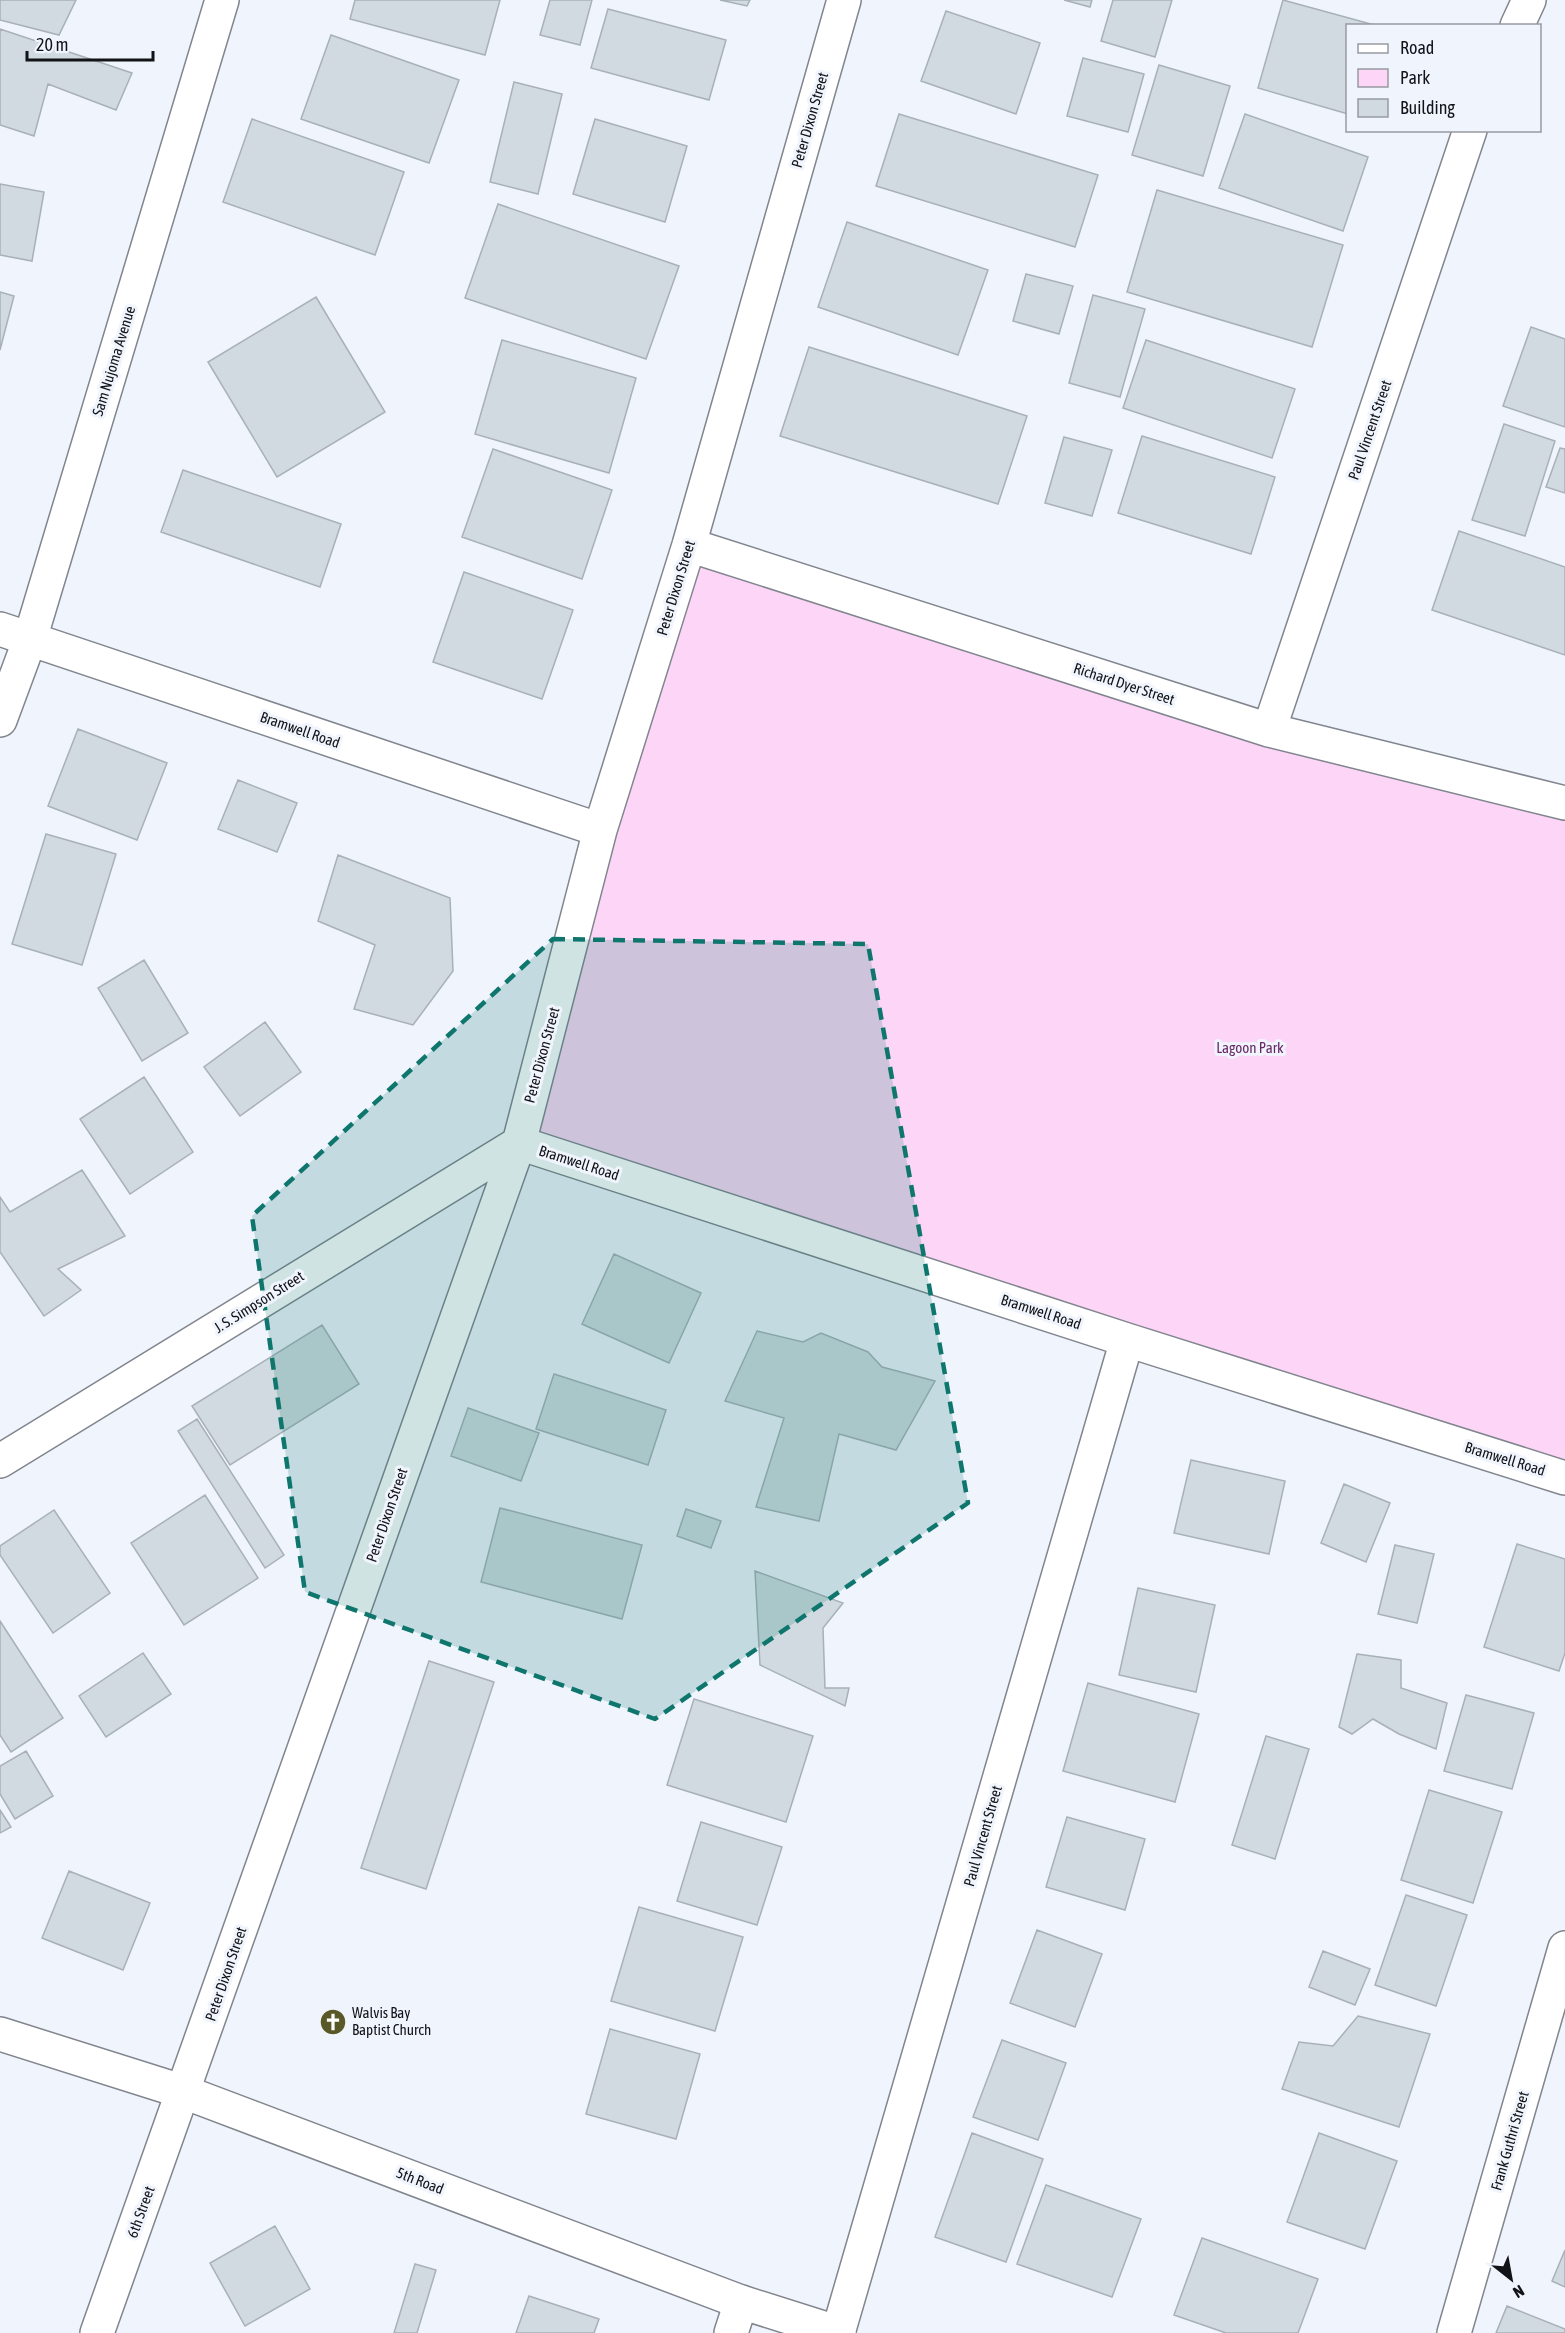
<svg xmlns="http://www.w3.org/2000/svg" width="1565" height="2333" font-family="'Asap Condensed',sans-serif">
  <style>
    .green { fill: #fdd6f7 }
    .building { fill: #d0dae0; stroke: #a8b1b7; stroke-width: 1.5 }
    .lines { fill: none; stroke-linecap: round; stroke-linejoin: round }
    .street-casing { stroke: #81858e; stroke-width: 36 }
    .secondary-casing { stroke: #81858e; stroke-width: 36 }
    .street { stroke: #fff; stroke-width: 33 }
    .secondary { stroke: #fff; stroke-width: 33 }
    .marked { fill: #0f766e; fill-opacity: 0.2; stroke: #0f766e; stroke-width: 4.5; stroke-dasharray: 12 8; stroke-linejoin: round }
    .labels { text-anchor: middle; stroke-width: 6; stroke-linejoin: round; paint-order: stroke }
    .street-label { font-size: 15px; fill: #121317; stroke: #f0f4fd }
    .park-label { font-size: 15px; fill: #692864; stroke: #f0f4fd }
    .poi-label { font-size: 15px; fill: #121317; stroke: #f0f4fd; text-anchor: start }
  </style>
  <rect width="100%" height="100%" fill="#f0f4fd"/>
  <path class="green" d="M689 545 1565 803V1477L519 1143Z"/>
  <path class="building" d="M0 0H76L59 35 0 20Z
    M355 0H500L485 55 350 19Z
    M550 0H592L580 45 540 35Z
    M720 0H750L747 6Z
    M1064 0H1092L1090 7Z
    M1113 0H1172L1155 57 1101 41Z
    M1283 0 1378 26H1348V114L1258 88Z
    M608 9 726 40 709 100 591 68Z
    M946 11 1040 43 1016 114 921 81Z
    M0 29 132 73 116 110 48 84 34 136 0 125Z
    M331 35 459 80 429 163 301 119Z
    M1083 58 1144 74 1128 132 1067 116Z
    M1159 65 1230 86 1203 176 1132 155Z
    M514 82 562 94 538 194 490 182Z
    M899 114 1098 175 1075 247 876 186Z
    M1245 114 1368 157 1343 231 1219 188Z
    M252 119 404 172 375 255 223 202Z
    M595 119 687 146 665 222 573 194Z
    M0 184 44 192 32 261 0 255Z
    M1157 190 1343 245 1312 347 1127 292Z
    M498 204 679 266 646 359 465 298Z
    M847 222 988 270 958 355 818 307Z
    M1026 274 1073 286 1059 334 1013 321Z
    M0 292 14 296 0 350Z
    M1093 295 1145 309 1120 397 1069 383Z
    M316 297 385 412 277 477 208 362Z
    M1531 327 1565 339V427L1503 406Z
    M502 340 636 378 609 473 475 434Z
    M1146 340 1295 389 1272 458 1123 408Z
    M809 347 1027 416 998 504 780 436Z
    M1504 424 1555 441 1525 536 1472 520Z
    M1142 436 1275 477 1251 554 1118 513Z
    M1064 437 1112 450 1092 516 1045 503Z
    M1560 448 1565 449V493L1546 487Z
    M493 449 612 490 582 579 462 537Z
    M183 470 341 524 320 587 161 532Z
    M1459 531 1565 567V655L1432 610Z
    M464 572 573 610 542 699 433 662Z
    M78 729 167 763 137 840 48 806Z
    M238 780 297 803 277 852 218 829Z
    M46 834 116 854 82 965 12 944Z
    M338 855 450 898 453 971 413 1025 354 1009 375 945 318 921Z
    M144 960 188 1033 142 1061 98 988Z
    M265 1022 301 1072 240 1116 204 1067Z
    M144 1077 193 1152 130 1194 80 1119Z
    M82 1170 125 1236 58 1269 81 1290 44 1316 0 1252V1197L10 1212Z
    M614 1254 701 1293 669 1363 582 1324Z
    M322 1325 359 1384 230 1465 192 1406Z
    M757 1331 803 1342 821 1333 868 1352 882 1367 935 1381 896 1450 839 1434 819 1521 756 1507 784 1418 725 1401Z
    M554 1374 666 1410 648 1465 536 1429Z
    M468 1408 539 1433 521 1481 451 1456Z
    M197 1419 284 1555 265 1568 178 1431Z
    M1191 1460 1285 1481 1269 1554 1174 1533Z
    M1344 1484 1390 1503 1366 1562 1321 1543Z
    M205 1495 258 1578 184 1625 131 1543Z
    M500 1508 642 1545 622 1619 481 1582Z
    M686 1509 721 1521 711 1548 677 1536Z
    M54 1510 110 1593 53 1633 0 1555V1546Z
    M1517 1544 1565 1559V1653L1559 1671 1484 1647Z
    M1395 1545 1434 1554 1417 1623 1378 1614Z
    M755 1571 843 1603 823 1628 825 1688H849L845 1706 760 1665Z
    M1138 1588 1215 1605 1196 1692 1119 1675Z
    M0 1621 63 1718 11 1752 0 1735Z
    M143 1653 171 1694 106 1737 79 1696Z
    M1357 1654 1401 1660V1688L1447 1703 1436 1749 1399 1734 1373 1719 1352 1734 1339 1727Z
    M429 1661 494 1682 426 1889 361 1868Z
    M1088 1683 1199 1714 1175 1802 1063 1771Z
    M1466 1695 1534 1713 1512 1789 1444 1771Z
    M694 1699 813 1736 786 1822 667 1785Z
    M1266 1736 1309 1749 1275 1859 1232 1845Z
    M26 1751 53 1796 15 1819 0 1794V1766Z
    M1429 1790 1502 1812 1473 1903 1401 1880Z
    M0 1810 11 1827 0 1833Z
    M1067 1817 1145 1839 1125 1910 1046 1887Z
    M701 1822 782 1847 757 1925 677 1901Z
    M69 1871 150 1903 123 1970 42 1938Z
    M1406 1895 1467 1915 1436 2006 1375 1985Z
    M639 1907 743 1937 715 2031 611 2001Z
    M1037 1930 1102 1954 1075 2027 1010 2003Z
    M1323 1951 1370 1969 1355 2005 1309 1987Z
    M1358 2016 1430 2034 1399 2127 1282 2089 1299 2042 1333 2046Z
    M610 2029 700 2054 676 2139 586 2114Z
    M1002 2040 1066 2063 1038 2140 973 2117Z
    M972 2133 1043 2159 1006 2262 935 2237Z
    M1319 2133 1397 2161 1365 2249 1287 2222Z
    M1046 2185 1141 2219 1112 2297 1017 2264Z
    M275 2226 310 2289 245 2326 210 2263Z
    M1202 2238 1318 2279 1298 2333H1226L1174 2315Z
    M1565 2250V2287L1552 2281Z
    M415 2264 436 2270 417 2333H394Z
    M529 2296 599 2319 594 2333H516Z
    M1507 2306 1565 2329V2333H1496Z"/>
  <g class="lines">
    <defs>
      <path id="street" d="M1517 26 1529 0
        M689 545 1269 730 1565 803
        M0 629 600 830
        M0 720 30 639 222 0
        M1269 730 1470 130
        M0 1461 519 1143 1127 1340 1565 1478
        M97 2333 519 1143 600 830 689 545 844 0
        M731 2333 741 2302
        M838 2333 1127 1340
        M1454 2333 1565 1948"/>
      <path id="secondary" d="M0 2034 184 2092 741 2302 839 2333"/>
    </defs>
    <use href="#street" class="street-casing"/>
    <use href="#secondary" class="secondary-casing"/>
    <use href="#street" class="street"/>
    <use href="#secondary" class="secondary"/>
  </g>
  <path class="marked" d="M553 939 868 944 968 1503 655 1719 305 1592 252 1216Z"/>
  <defs>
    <symbol id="church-disc" viewBox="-11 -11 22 22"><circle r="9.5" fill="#585926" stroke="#f0f4fd"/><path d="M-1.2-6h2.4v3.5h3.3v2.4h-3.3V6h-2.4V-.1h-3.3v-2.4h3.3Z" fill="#fff"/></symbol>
  </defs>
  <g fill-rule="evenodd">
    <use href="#church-disc" x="318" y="2007" width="30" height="30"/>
  </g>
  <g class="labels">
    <g class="street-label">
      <text transform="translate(810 120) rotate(-74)" y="5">Peter Dixon Street</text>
      <text transform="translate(114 361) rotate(-73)" y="5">Sam Nujoma Avenue</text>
      <text transform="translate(1370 430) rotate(-71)" y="5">Paul Vincent Street</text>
      <text transform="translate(676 588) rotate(-73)" y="5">Peter Dixon Street</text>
      <text transform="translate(1124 684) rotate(18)" y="5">Richard Dyer Street</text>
      <text transform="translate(300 730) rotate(19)" y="5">Bramwell Road</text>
      <text transform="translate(542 1055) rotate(-75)" y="5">Peter Dixon Street</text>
      <text transform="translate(579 1163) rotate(18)" y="5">Bramwell Road</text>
      <text transform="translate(259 1302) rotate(-32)" y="5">J. S. Simpson Street</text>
      <text transform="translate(1041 1312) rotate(18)" y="5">Bramwell Road</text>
      <text transform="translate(1505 1459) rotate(17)" y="5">Bramwell Road</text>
      <text transform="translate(387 1515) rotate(-71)" y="5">Peter Dixon Street</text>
      <text transform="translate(983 1836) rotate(-74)" y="5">Paul Vincent Street</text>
      <text transform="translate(226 1974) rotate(-71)" y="5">Peter Dixon Street</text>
      <text transform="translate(1510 2141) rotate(-74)" y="5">Frank Guthri Street</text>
      <text transform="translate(420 2181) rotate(21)" y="5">5th Road</text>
      <text transform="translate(141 2212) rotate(-70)" y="5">6th Street</text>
    </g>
    <g class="park-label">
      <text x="1250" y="1053">Lagoon Park</text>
    </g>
    <g class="poi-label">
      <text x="352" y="2018">Walvis Bay<tspan x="352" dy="17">Baptist Church</tspan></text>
    </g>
  </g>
  <rect x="1346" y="24" width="195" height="108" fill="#f0f4fd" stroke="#979aa1" stroke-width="1.5"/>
  <rect x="1358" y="44" width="30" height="9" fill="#ffffff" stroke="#979aa1" stroke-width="1.5"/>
  <text x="1400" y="54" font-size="18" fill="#121317">Road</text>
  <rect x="1358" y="69" width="30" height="18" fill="#fdd6f7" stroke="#979aa1" stroke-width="1.5"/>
  <text x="1400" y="84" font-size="18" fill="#121317">Park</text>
  <rect x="1358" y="99" width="30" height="18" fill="#d0dae0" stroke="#979aa1" stroke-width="1.5"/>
  <text x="1400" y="114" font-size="18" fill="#121317">Building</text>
  <g transform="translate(1511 2279) rotate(149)" stroke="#f0f4fd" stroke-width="4.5" paint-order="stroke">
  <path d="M0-4.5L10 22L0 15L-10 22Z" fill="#121317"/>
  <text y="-9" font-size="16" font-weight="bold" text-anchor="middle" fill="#121317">N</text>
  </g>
  <path d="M27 51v9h126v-9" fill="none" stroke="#121317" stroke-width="3"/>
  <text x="36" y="51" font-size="18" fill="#121317" stroke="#f0f4fd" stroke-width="4.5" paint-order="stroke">20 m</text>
</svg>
